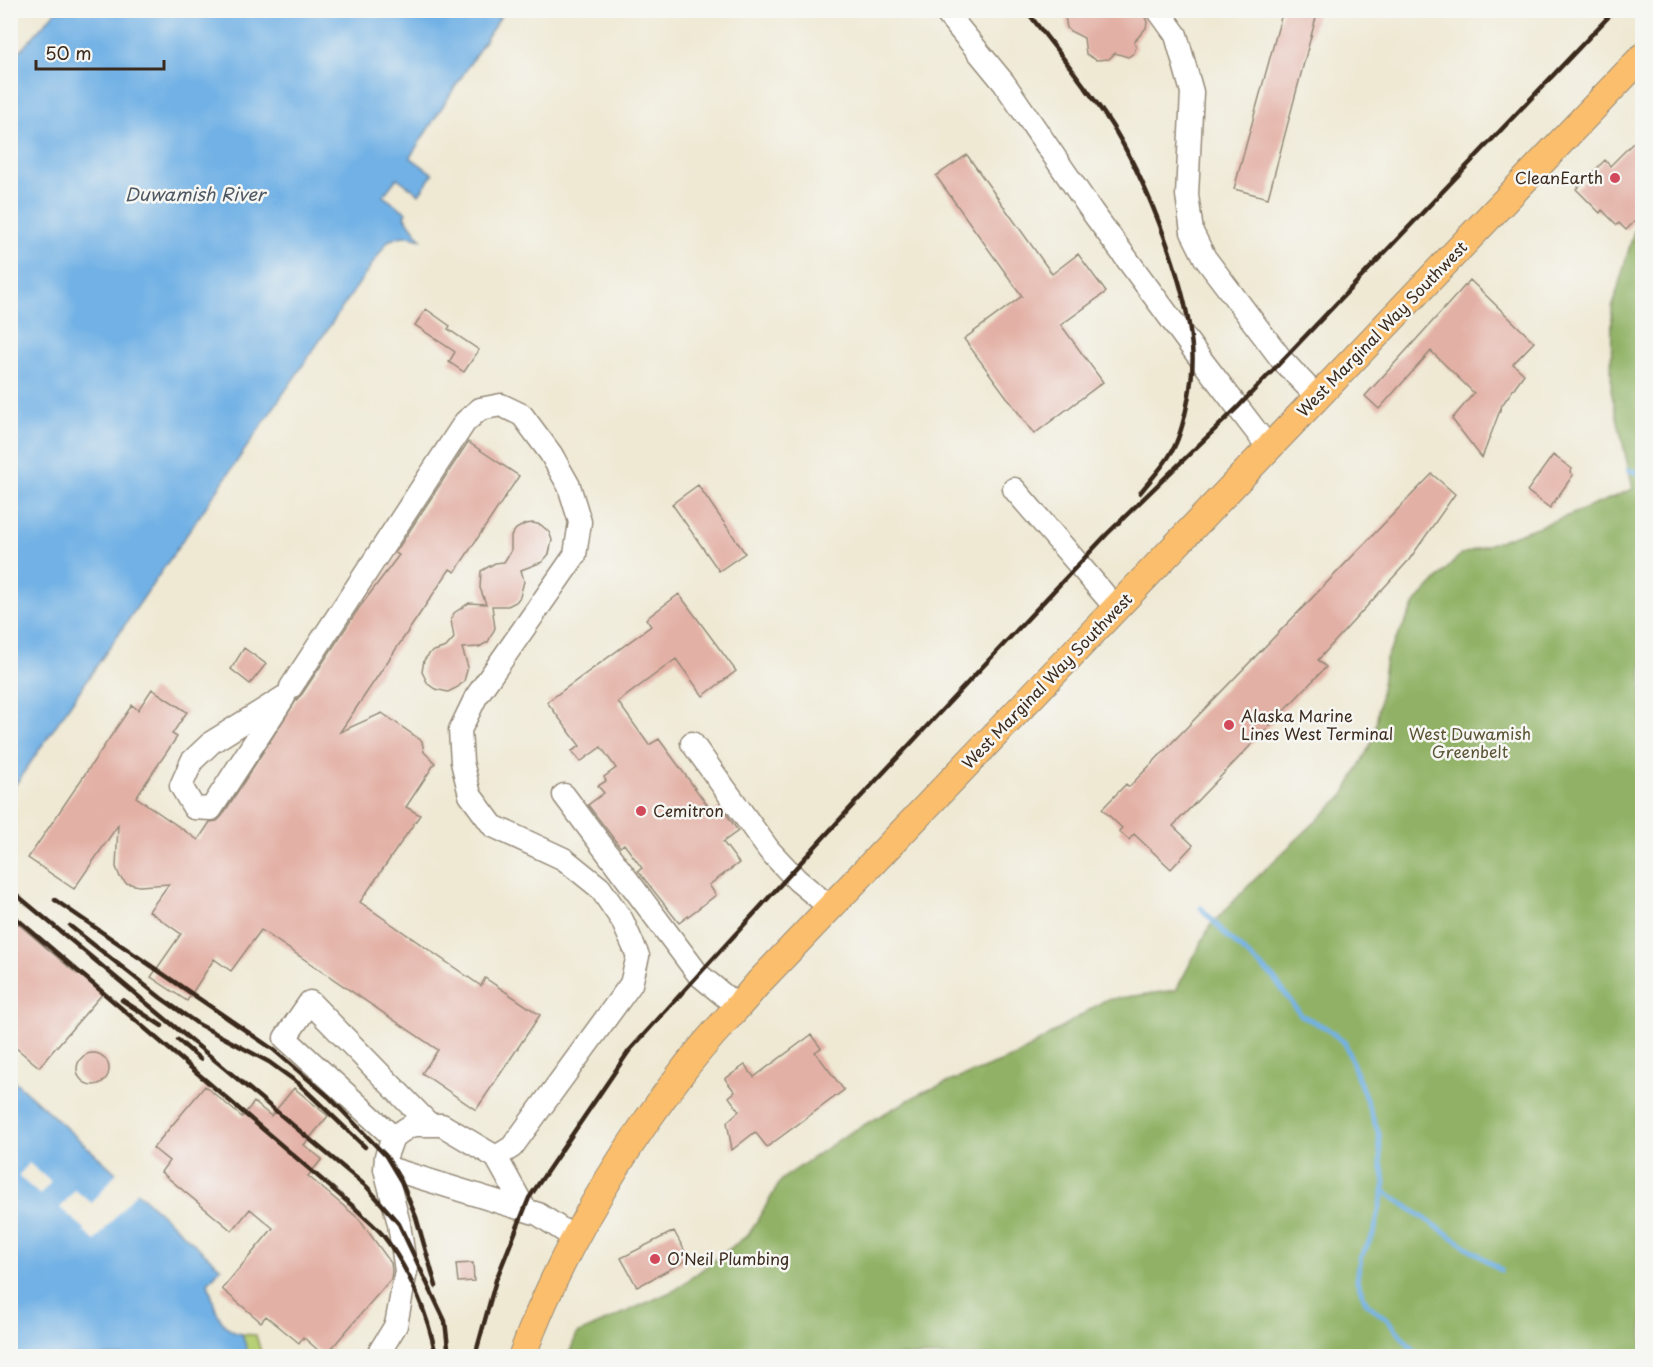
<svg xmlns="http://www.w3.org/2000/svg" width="1653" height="1367" font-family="'Playpen Sans',sans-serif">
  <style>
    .green { fill: #b7d075; stroke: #797d4a; stroke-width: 1.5 }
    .forest { fill: #91b266; stroke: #666e42; stroke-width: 1.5 }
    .water { fill: #71b1e5; stroke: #566e82; stroke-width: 1.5 }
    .pier { fill: #efe9d4 }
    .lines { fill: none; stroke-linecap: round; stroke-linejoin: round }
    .stream { stroke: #71b1e5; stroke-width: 5 }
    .building { fill: #e3b0a5 }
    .minor-casing { stroke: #958a79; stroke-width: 25 }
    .major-casing { stroke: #958a79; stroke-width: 29 }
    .minor { stroke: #fff; stroke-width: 22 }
    .major { stroke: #fabe6d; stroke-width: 27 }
    .rail { stroke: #3b2a1e; stroke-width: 4.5 }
    .poi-dot { fill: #d1495b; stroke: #f6f6f2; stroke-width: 2 }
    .labels { text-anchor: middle; stroke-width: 5; stroke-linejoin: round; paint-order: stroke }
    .poi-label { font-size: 16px; fill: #3b2a1e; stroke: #f6f6f2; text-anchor: start }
    .street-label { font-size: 16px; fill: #3b2a1e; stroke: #f6f6f2 }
    .park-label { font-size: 16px; fill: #5a5434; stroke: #f6f6f2 }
    .water-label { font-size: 18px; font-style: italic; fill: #4e5964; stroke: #f6f6f2 }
  </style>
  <rect width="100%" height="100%" fill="#f6f6f2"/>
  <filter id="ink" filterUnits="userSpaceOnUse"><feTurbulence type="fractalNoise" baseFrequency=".0167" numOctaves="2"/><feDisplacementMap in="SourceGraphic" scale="12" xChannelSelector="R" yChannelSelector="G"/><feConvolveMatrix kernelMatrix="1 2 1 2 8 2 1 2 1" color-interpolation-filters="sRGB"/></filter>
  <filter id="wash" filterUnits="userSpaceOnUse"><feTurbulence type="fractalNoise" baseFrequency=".008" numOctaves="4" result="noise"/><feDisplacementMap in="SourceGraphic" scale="24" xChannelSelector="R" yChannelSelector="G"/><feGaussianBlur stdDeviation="1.35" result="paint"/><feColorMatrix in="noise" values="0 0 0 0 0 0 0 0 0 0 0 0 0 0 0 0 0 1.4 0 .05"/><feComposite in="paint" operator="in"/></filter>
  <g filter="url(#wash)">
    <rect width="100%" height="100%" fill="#efe9d4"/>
    <path class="green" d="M242 1334 256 1335 262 1356H234Z"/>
    <path class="forest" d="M1642 222V1356H568L577 1334 675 1290 749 1234 782 1179 846 1135 923 1092 1016 1056 1105 1000 1176 990 1210 926 1259 875 1344 795 1374 738 1386 658 1416 602 1460 555 1570 515 1633 489 1611 390 1612 308 1634 231Z"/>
    <path class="water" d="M56 11H504L410 157 433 174 419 194 397 178 383 196 406 212 404 216 422 240C409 234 401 235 388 241L11 791V61Z
      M10 1077 221 1268 208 1283C214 1302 218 1332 242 1334L249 1356H11Z"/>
    <path class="pier" d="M29 1163 51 1182 40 1195 18 1176Z
      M118 1171 139 1189 95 1241 84 1232 85 1229 60 1208 75 1190 92 1203Z"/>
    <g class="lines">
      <path class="stream" d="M1629 470 1642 474
        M1201 908 1228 937 1272 976 1301 1015 1326 1028 1345 1043 1379 1134 1381 1163 1385 1183 1374 1233 1360 1258 1357 1281 1367 1304 1388 1320 1418 1356
        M1384 1191 1501 1270"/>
    </g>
    <g id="blocks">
      <path class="building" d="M1064 10H1142L1147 22 1146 28 1134 42 1136 47 1134 53 1128 57 1115 53 1109 59 1096 60 1086 54 1084 38 1070 31 1067 28Z
        M1283 10H1318L1268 198 1234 189Z
        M1642 134V214L1626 230 1619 223 1617 225 1602 210 1600 213 1576 189 1605 160 1610 166Z
        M967 155 1052 274 1078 254 1106 292 1061 325 1103 382 1034 434 964 339 1022 296 936 176Z
        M1470 280 1534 342 1513 364 1524 374 1502 405 1482 458 1452 419 1474 393 1431 351 1379 409 1365 396Z
        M426 309 450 326 448 329 479 350 464 372 449 362 455 352 415 325Z
        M468 442 519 476 455 572 450 569 340 732 382 713 422 741 424 752 435 763 406 807 420 815 360 902 481 986 485 978 540 1015 476 1110 422 1073 438 1050 261 930 231 971 214 959 187 1001 151 977 181 934 149 911 169 884 139 886 126 883 120 877 116 867 118 825 74 889 28 858 132 705 138 710 152 689 187 712 172 734 177 737 136 797 198 840 210 822 217 821 222 816 297 699 302 694 359 608 399 555 395 553Z
        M1553 455 1572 469 1570 472 1573 475 1550 508 1527 491Z
        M1432 474 1455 494 1409 560 1318 660 1326 667 1173 826 1193 845 1171 869 1134 834 1129 840 1119 831 1122 828 1102 809 1126 784 1129 787Z
        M698 485 745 553 719 571 672 504Z
        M533 523 541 525 549 532 552 540 549 554 542 562 521 570 524 581 520 597 516 602 508 606H492L495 628 488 642 479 647 462 648 468 667 464 681 458 687 448 692 435 689 428 684 422 672 424 660 431 652 446 647 454 638 451 620 454 613 469 603 486 604 480 588 481 571 495 563 504 562 511 551V536L516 529 525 524Z
        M679 594 736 671 703 696 676 659 618 702 649 745 659 739 713 813 721 806 738 831 723 842 739 863 709 885 716 895 679 923 638 871 642 868 624 844 620 847 588 805 604 793 598 786 606 781 604 777 616 768 601 747 580 762 572 751 580 746 547 702 651 626 646 619Z
        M244 648 266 664 250 684 231 669Z
        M10 917 77 974 80 971 104 992 39 1067 10 1043Z
        M811 1035 821 1048 815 1052 844 1090 767 1147 755 1132 732 1150 727 1122 739 1111 729 1097 735 1092 725 1079 745 1065 754 1077Z
        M77 1069a16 16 0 1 1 32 0a16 16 0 1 1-32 0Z
        M205 1086 242 1117 254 1102 271 1116 294 1088 328 1116 304 1145 322 1159 308 1176 359 1219 391 1263 392 1271 391 1279 325 1356 303 1337 299 1343 266 1316 261 1322 222 1289 273 1228 250 1209 232 1231 161 1172 169 1161 153 1148Z
        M674 1231 689 1259 637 1287 621 1258Z
        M473 1263 474 1281 458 1282 456 1264Z"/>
    </g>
  </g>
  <g filter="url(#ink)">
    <use href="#blocks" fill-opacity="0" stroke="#958a79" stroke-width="1.5"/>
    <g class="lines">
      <defs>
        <path id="minor" d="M944 10 1004 83 1093 213 1193 349 1269 448
          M1158 10 1176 35 1192 92 1187 195 1192 232 1205 258 1282 360 1317 397
          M1014 489 1116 608
          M291 687 465 422 480 409 501 405 522 415 551 454 569 486 580 522 575 555 476 697 460 730 462 762 470 795 493 826 564 859 600 888 622 920 638 956 631 984 512 1147 496 1157 442 1125H412L393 1137 386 1156 385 1169 399 1224 406 1271 396 1325 377 1356
          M284 697 211 809 194 808 181 786 192 761 212 742Z
          M692 743 769 850 797 880 831 908
          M564 795 698 974 738 1007
          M393 1137 285 1038 310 1002 430 1125
          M496 1157 525 1209
          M385 1169H392L538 1214 575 1238"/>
        <path id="major" d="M522 1356C560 1252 618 1156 685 1068 708 1038 736 1010 760 981L1642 57"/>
      </defs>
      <use href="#minor" class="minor-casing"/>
      <use href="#major" class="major-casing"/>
      <use href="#minor" class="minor"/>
      <use href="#major" class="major"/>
      <path class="rail" d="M1026 10C1056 50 1090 90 1116 132 1149 188 1186 282 1192 347 1195 373 1185 430 1171 453 1163 467 1150 480 1140 493
        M12 891 367 1187 399 1224 445 1321 449 1356
        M55 900 274 1050 329 1097 386 1156 401 1181 416 1217 436 1286
        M10 913 355 1208C364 1217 374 1225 382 1234 409 1268 428 1314 436 1356
        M70 926 161 998 198 1024 269 1062 298 1083 365 1147
        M122 1000 162 1026
        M178 1040 200 1059
        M475 1356 496 1280 529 1198 629 1051 854 804 1107 534 1238 407 1615 10"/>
    </g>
  </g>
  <g class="poi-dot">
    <circle cx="1615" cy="178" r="6"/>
    <circle cx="1229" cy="725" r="6"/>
    <circle cx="641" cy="811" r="6"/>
    <circle cx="655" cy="1259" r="6"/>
  </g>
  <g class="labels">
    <g class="poi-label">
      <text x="1603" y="184" text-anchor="end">CleanEarth</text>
      <text x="1241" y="722">Alaska Marine<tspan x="1241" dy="18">Lines West Terminal</tspan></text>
      <text x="653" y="817">Cemitron</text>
      <text x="667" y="1265">O'Neil Plumbing</text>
    </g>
    <g class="street-label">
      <text transform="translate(1382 329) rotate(-46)" y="6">West Marginal Way Southwest</text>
      <text transform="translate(1047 681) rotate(-46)" y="6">West Marginal Way Southwest</text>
    </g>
    <g class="park-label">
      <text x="1470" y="740">West Duwamish<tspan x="1470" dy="18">Greenbelt</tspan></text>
    </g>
    <g class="water-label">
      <text x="195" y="201">Duwamish River</text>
    </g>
  </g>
  <rect width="1653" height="1367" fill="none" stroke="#f6f6f2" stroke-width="36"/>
  <path d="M36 60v9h128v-9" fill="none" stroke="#3b2a1e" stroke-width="3"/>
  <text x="45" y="60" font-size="18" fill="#3b2a1e" stroke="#f6f6f2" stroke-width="4.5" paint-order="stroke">50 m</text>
</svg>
